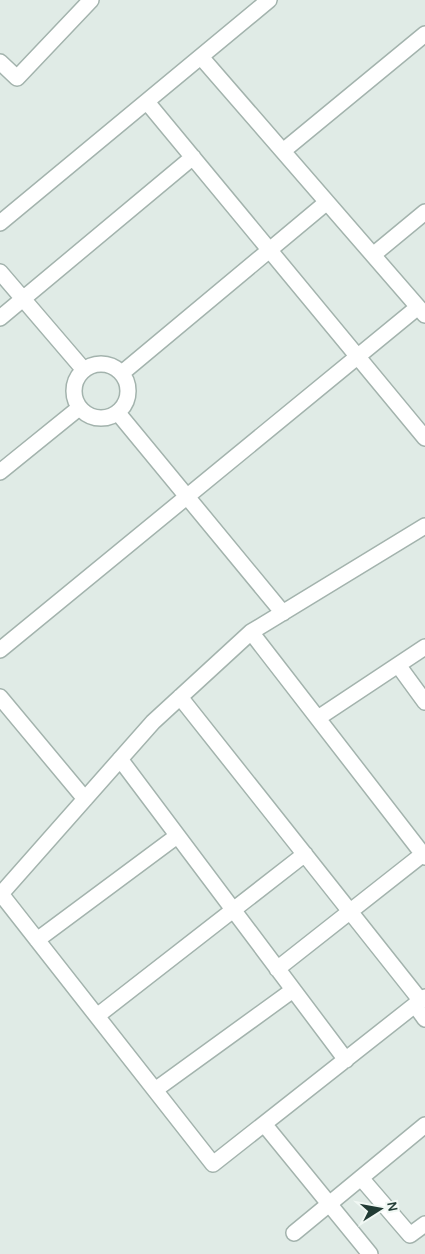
<svg xmlns="http://www.w3.org/2000/svg" width="425" height="1254" font-family="Karla,sans-serif">
  <style>
    .lines { fill: none; stroke-linecap: round; stroke-linejoin: round }
    .minor-casing { stroke: #a3b3ad; stroke-width: 18 }
    .minor { stroke: #fff; stroke-width: 15 }
  </style>
  <rect width="100%" height="100%" fill="#e0ebe6"/>
  <g class="lines">
    <defs>
      <path id="minor" d="M201 57 425 315
        M0 62 17 78 91 0
        M147 102 425 438
        M283 151 425 34
        M0 223 269 0
        M373 255 425 212
        M0 272 84 370
        M0 318 193 157
        M74 391a27 27 0 1 1 54 0a27 27 0 1 1-54 0Z
        M122 373 327 202
        M118 413 283 613
        M0 472 79 408
        M251 632 425 857
        M0 650 418 307
        M398 665 425 702
        M0 697 85 799
        M180 697 421 1001
        M318 718 425 647
        M120 759 346 1060
        M1 894 213 1164 425 997
        M0 895 153 722 251 632 425 526
        M37 940 177 836
        M277 969 423 854
        M415 1005 425 1019
        M97 1016 305 854
        M155 1090 293 990
        M264 1124 370 1254
        M361 1178 410 1235 425 1224
        M294 1233 425 1125"/>
    </defs>
    <use href="#minor" class="minor-casing"/>
    <use href="#minor" class="minor"/>
  </g>
  <g transform="translate(380 1209) rotate(79)" stroke="#f1f8f4" stroke-width="4" paint-order="stroke">
  <path d="M0-4L9 19L0 12L-9 19Z" fill="#213b34"/>
  <text y="-8" font-size="14" font-weight="bold" text-anchor="middle" fill="#213b34">N</text>
  </g>
</svg>
